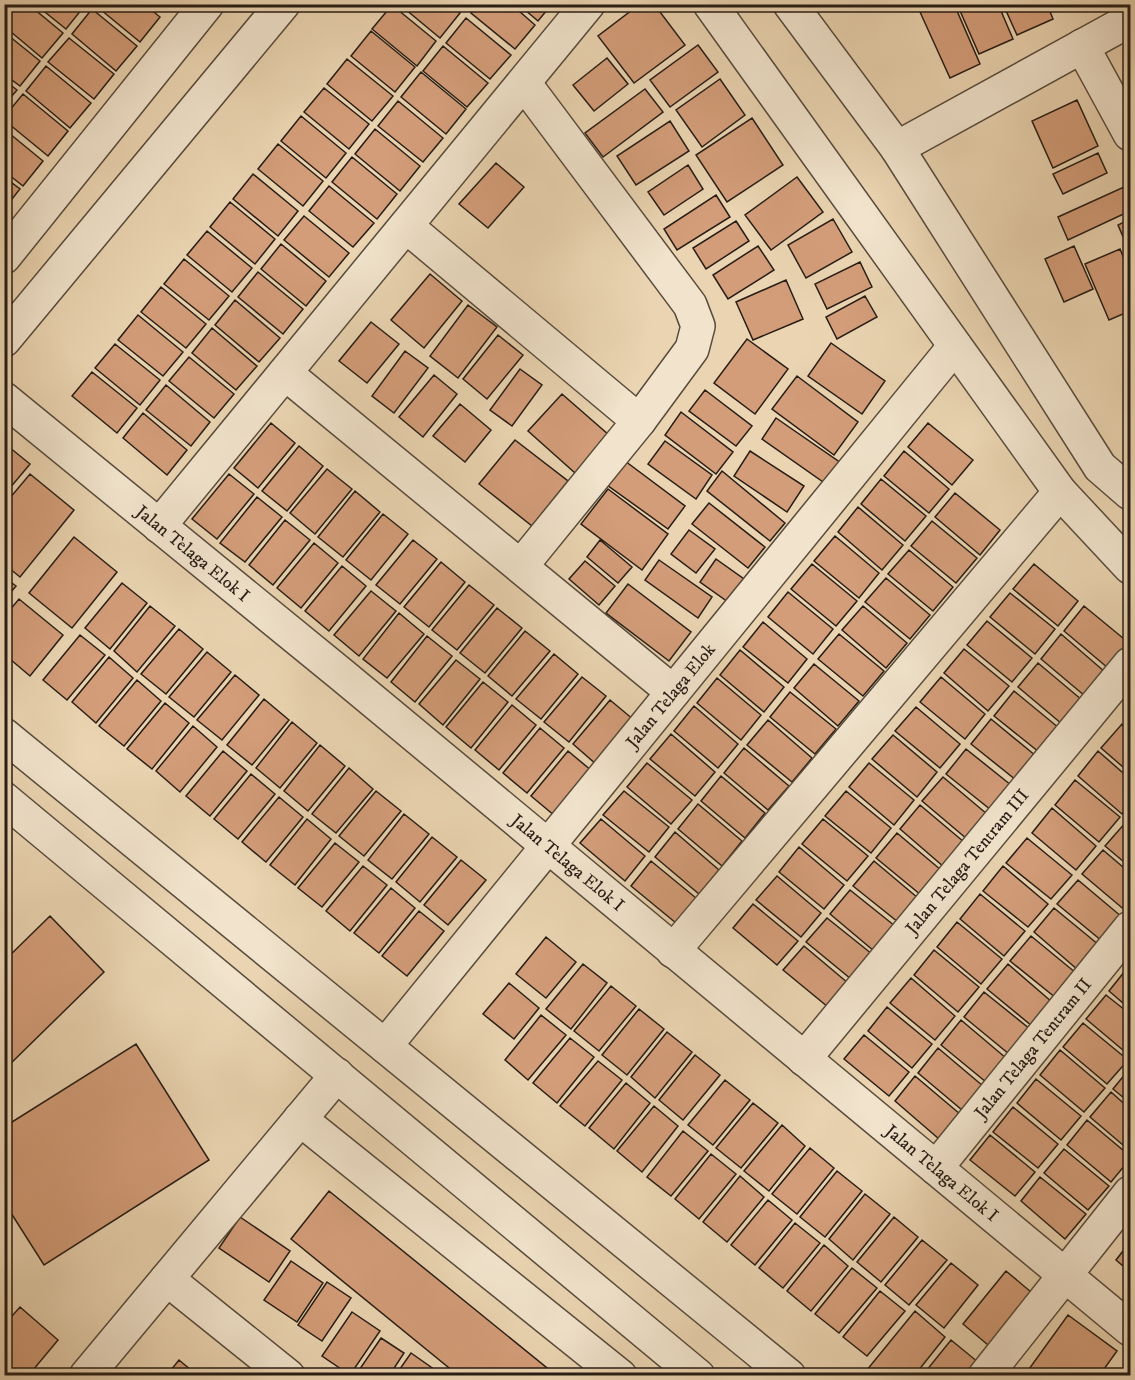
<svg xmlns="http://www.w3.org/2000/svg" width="1135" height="1380" font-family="'IM FELL DW Pica',serif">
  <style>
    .building { fill: #d39d79; stroke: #271d15; stroke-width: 1.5 }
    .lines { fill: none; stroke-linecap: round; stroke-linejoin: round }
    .minor-casing { stroke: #584b3c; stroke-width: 36 }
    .minor { stroke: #f1e3cc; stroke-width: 33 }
    .labels { text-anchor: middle; stroke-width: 6; stroke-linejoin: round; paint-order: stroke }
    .street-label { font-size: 18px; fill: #271d15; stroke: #f1e3cc }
  </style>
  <rect width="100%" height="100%" fill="#ead4b1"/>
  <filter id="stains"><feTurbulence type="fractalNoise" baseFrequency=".00333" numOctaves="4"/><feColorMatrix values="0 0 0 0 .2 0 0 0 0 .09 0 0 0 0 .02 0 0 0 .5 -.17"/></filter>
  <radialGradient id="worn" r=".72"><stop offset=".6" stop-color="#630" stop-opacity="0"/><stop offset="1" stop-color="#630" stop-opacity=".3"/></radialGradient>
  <path class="building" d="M11 4H28L63 33 42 58 4 26V12Z
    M35 4H86L66 29Z
    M144 4 160 17 140 42 95 5Z
    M399 4H450L460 13 440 38Z
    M477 4H511L535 25 515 49 471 13Z
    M518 4H552L538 21Z
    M640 4H654L685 45 634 83 598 36Z
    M938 4H954L980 64 950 78 920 12Z
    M957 4H998L1013 39 979 54Z
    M1003 4H1047L1053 19 1017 35Z
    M1051 4H1070L1055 11Z
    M392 5 436 41 417 66 372 29Z
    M92 9 137 46 116 71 72 34Z
    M466 18 511 55 490 79 446 43Z
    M371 31 415 67 395 92 351 56Z
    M4 32 40 61 20 86 4 74Z
    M69 38 114 74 94 99 48 62Z
    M698 45 718 72 670 107 650 80Z
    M443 46 488 83 467 107 423 71Z
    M607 58 628 84 594 111 573 85Z
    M347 59 393 96 372 121 327 84Z
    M46 66 91 103 70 128 26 91Z
    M421 72 466 109 446 134 401 97Z
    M720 79 745 115 702 147 676 110Z
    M4 80 17 90 4 105Z
    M324 88 369 124 349 149 304 112Z
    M645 89 663 112 603 157 585 133Z
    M23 94 68 131 48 156 4 120V117Z
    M1077 100 1098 146 1053 168 1032 121Z
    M398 101 443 138 423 162 378 126Z
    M301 116 346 153 326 178 281 141Z
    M752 118 783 165 727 202 696 155Z
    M670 121 689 151 636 185 617 156Z
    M4 129 43 161 23 186 4 171Z
    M375 129 420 166 400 191 355 154Z
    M278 144 323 181 303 206 258 169Z
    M1098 153 1107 173 1063 194 1053 174Z
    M352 157 397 194 377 219 332 182Z
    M496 163 524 187 488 228 459 204Z
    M688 165 703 189 664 215 648 192Z
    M253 174 298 211 278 236 233 199Z
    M4 177 20 189 4 209Z
    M797 177 823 212 771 250 745 215Z
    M329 186 374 223 353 247 309 211Z
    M1124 187 1130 202V211L1068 240 1058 217Z
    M716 195 730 217 677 250 664 229Z
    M230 202 275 239 255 264 210 227Z
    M304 216 349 253 329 277 284 240Z
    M833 219 852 252 806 278 788 245Z
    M1130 219V253L1118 225Z
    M736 221 749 241 706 269 693 248Z
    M207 231 252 268 232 292 187 255Z
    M281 244 326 281 306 306 261 269Z
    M758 246 774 270 728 299 713 275Z
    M1074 246 1093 289 1064 302 1045 259Z
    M1120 249 1130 273V311L1109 320 1085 264Z
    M184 259 229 296 209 320 164 284Z
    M860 262 872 287 827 309 815 284Z
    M258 272 303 309 283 334 238 297Z
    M430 274 462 301 424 348 391 320Z
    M786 280 803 319 753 340 736 302Z
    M161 287 206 324 186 348 141 312Z
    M865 296 877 317 837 339 826 317Z
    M235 300 280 338 259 362 215 325Z
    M468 305 497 327 458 378 430 356Z
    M138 315 183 352 163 376 118 340Z
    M371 322 399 344 367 383 339 361Z
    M212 328 257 366 236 390 192 353Z
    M498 335 523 355 487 399 463 379Z
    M747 339 788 369 755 414 714 383Z
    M831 343 885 381 862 414 808 376Z
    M115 344 160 380 140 405 95 368Z
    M405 351 428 368 394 413 372 396Z
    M189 357 234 394 214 418 169 381Z
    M520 369 542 385 512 426 490 410Z
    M92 372 137 408 117 433 72 396Z
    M434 375 457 394 423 437 399 417Z
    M797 376 858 422 834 455 772 409Z
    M166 385 210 422 191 446 146 410Z
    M705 390 752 426 736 446 689 411Z
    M562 394 609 435 575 473 528 431Z
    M460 404 491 430 465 462 433 436Z
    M681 412 733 452 716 474 665 435Z
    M143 413 187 450 167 475 123 438Z
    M776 418 841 463 826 484 762 439Z
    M271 423 295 443 258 488 234 468Z
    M928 423 973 460 952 485 908 447Z
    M515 440 568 481 532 526 479 484Z
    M665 441 712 475 696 499 648 464Z
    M4 443 30 464 4 495Z
    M299 446 323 466 287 511 262 491Z
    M750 451 804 486 787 512 734 476Z
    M904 451 949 489 929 513 884 476Z
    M625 461 685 506 668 529 607 485Z
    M327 469 352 489 315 534 290 513Z
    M722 471 785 523 770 541 707 491Z
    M30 474 74 510 20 577 4 564V505Z
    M229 474 254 494 217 539 192 519Z
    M881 479 926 516 905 541 861 504Z
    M608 489 668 534 642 570 581 524Z
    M355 491 380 512 343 557 318 537Z
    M955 493 1000 530 980 555 935 517Z
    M257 497 282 517 245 562 220 543Z
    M709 503 765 547 748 568 692 524Z
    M858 507 903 545 882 570 838 532Z
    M383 514 408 534 371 580 346 560Z
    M285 520 310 540 273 585 249 565Z
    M932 521 977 558 956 583 911 546Z
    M689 530 715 549 696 573 671 554Z
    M835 536 879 573 859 598 814 561Z
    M74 537 117 572 72 628 29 593Z
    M413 540 437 559 400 604 376 585Z
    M600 540 632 567 618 583 587 557Z
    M314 543 338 563 301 608 277 588Z
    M909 550 953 587 933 611 888 574Z
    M716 559 744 579 728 602 700 582Z
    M659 560 712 597 698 618 645 580Z
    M585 561 615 586 599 605 569 579Z
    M441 562 465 582 429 627 404 607Z
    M812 564 857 601 836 626 791 589Z
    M1034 564 1078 601 1058 626 1013 589Z
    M342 566 366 586 329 631 305 611Z
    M4 577 16 586 4 600Z
    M886 578 930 615 910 639 865 602Z
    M122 583 147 603 110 649 85 628Z
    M628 584 691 632 669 661 606 613Z
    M469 585 494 605 457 650 432 630Z
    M371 591 396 611 359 656 334 635Z
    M788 592 833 629 813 654 768 617Z
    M1010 593 1055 629 1035 654 990 617Z
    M19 599 63 635 30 676 4 654V617Z
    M150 606 175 626 137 672 114 651Z
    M863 606 907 643 886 668 842 630Z
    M1084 606 1129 643 1108 668 1064 631Z
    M497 608 522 628 485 673 460 653Z
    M399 613 424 634 387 678 363 659Z
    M987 621 1032 658 1012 682 967 645Z
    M763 622 807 659 788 683 743 647Z
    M179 629 203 649 166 694 141 674Z
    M525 631 550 651 512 696 488 676Z
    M839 634 884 671 863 696 818 659Z
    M1061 634 1105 672 1085 696 1041 659Z
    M80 635 105 655 67 700 43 680Z
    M427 636 452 656 415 702 391 682Z
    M964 649 1009 686 988 711 944 673Z
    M740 650 784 687 764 712 720 675Z
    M207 652 231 672 194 717 169 697Z
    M554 654 578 674 541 719 516 699Z
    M109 657 133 678 96 723 72 702Z
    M456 660 480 679 443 725 419 704Z
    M1038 663 1082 700 1062 724 1018 687Z
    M814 664 859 701 838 726 794 688Z
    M235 675 259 695 222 740 197 720Z
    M582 677 606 696 569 742 544 722Z
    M941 677 985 714 965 739 920 702Z
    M717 678 761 715 741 740 697 703Z
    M137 680 161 701 124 746 99 726Z
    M483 682 508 702 471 748 446 727Z
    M1014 691 1059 728 1039 752 994 716Z
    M790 692 836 729 815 754 770 717Z
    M264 699 289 720 252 765 227 745Z
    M610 700 634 720 597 765 573 744Z
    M165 703 189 723 152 769 127 749Z
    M512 705 536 725 499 770 475 750Z
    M694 706 738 744 718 768 674 731Z
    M916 707 960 744 940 768 895 731Z
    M991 719 1036 756 1016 780 971 744Z
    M768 720 812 758 792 782 747 745Z
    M292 722 317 743 280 788 256 768Z
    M1122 724 1130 731V773L1101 748Z
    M193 726 217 747 180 792 156 771Z
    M540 728 564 748 527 793 503 773Z
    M671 734 715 772 695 796 650 759Z
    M893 735 937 772 917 797 872 759Z
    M320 745 345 766 308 811 284 791Z
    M744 748 789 786 768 810 724 773Z
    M966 749 1011 785 991 810 946 774Z
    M223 751 247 771 210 816 186 796Z
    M568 751 592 771 555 816 531 796Z
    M1098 751 1130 779V804L1122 814 1078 776Z
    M647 763 692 800 671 824 627 787Z
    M869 763 914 800 894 825 849 787Z
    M349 768 373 789 336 833 312 814Z
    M251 774 275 794 238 839 214 819Z
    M721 776 765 813 745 838 701 801Z
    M943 777 987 814 967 839 922 801Z
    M1075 780 1120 817 1099 842 1055 805Z
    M376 791 401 811 364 856 339 836Z
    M624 791 669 827 649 852 603 815Z
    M846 791 891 828 871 853 825 816Z
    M279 797 303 817 266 862 242 842Z
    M698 804 742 841 722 866 678 829Z
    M920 805 964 842 944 867 900 829Z
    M1052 808 1096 846 1076 870 1032 833Z
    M404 814 429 834 392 879 368 860Z
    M307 819 331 839 295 885 270 865Z
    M601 819 645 856 625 881 580 843Z
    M823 819 868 856 847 881 802 844Z
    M1126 822 1130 826V867L1105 846Z
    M675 832 719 870 699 894 655 857Z
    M897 833 941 870 921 895 876 858Z
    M432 837 457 857 420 902 396 882Z
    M1027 838 1072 875 1051 899 1006 863Z
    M335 843 359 862 322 907 298 888Z
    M799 847 844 885 824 909 779 872Z
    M1103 850 1130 873V908L1127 912 1082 874Z
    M461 860 486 880 448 925 424 905Z
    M651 861 696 898 676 923 631 886Z
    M874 861 918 898 898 922 853 886Z
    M363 866 387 885 350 931 326 911Z
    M1003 866 1048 904 1028 927 983 891Z
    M777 876 821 913 801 937 756 900Z
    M1078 880 1122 917 1102 941 1057 904Z
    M391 888 415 908 379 953 354 933Z
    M850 890 895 926 874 951 830 914Z
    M980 894 1025 931 1004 956 960 919Z
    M753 904 798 941 777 965 733 928Z
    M1054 908 1099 945 1078 970 1034 932Z
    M419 911 444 931 407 976 382 956Z
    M50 916 104 972 4 1070V961Z
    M827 918 872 954 851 979 806 942Z
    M957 922 1002 959 981 984 937 947Z
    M1031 936 1076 973 1056 998 1010 961Z
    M546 937 576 962 546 998 516 974Z
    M804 946 848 983 828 1007 783 970Z
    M934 950 979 987 958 1012 914 975Z
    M583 964 607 983 571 1029 546 1009Z
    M1008 964 1052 1002 1032 1026 987 989Z
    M1129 966 1130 968V1009L1109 991Z
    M911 978 955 1016 935 1040 890 1003Z
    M509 983 539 1008 514 1039 483 1014Z
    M611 986 636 1006 599 1051 574 1031Z
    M984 992 1030 1029 1009 1054 964 1017Z
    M1106 995 1130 1014V1056L1086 1019Z
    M887 1007 932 1044 912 1068 868 1031Z
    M639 1009 664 1029 627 1075 602 1055Z
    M541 1015 566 1035 528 1080 505 1060Z
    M961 1020 1006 1058 986 1082 941 1045Z
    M1083 1023 1128 1060 1107 1084 1063 1047Z
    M667 1032 692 1052 655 1098 631 1077Z
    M864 1035 909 1072 889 1096 844 1059Z
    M570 1038 594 1057 557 1103 533 1083Z
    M136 1044 209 1160 44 1265 4 1202V1127Z
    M938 1048 983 1086 962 1110 918 1073Z
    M1060 1050 1105 1088 1084 1112 1040 1075Z
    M695 1055 720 1075 683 1120 659 1100Z
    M598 1061 622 1080 585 1126 560 1106Z
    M1130 1068V1103L1113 1089Z
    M915 1076 960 1114 939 1139 895 1101Z
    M1036 1079 1081 1116 1061 1140 1017 1103Z
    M725 1080 750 1100 713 1145 688 1125Z
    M626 1083 650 1103 614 1149 589 1128Z
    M1111 1092 1130 1109V1151L1090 1117Z
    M753 1103 778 1123 741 1168 716 1148Z
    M654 1106 678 1126 642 1172 617 1151Z
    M1013 1107 1058 1144 1038 1168 993 1132Z
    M1087 1120 1130 1156V1159L1111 1182 1067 1145Z
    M782 1125 805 1146 769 1191 744 1171Z
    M683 1131 708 1151 671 1196 647 1177Z
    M990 1135 1035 1172 1015 1196 970 1160Z
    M810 1148 834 1168 797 1214 772 1194Z
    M1064 1149 1109 1186 1088 1210 1044 1173Z
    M711 1154 736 1174 699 1219 675 1199Z
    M837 1171 862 1191 825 1237 800 1217Z
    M740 1176 764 1197 727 1242 703 1222Z
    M1040 1177 1086 1214 1065 1239 1021 1201Z
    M329 1191 557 1376H459L291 1239Z
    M865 1194 890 1214 853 1260 829 1239Z
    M768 1200 792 1220 755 1265 731 1245Z
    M240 1217 290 1251 269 1282 219 1248Z
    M894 1217 918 1237 881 1282 857 1262Z
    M795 1223 820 1243 783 1288 759 1268Z
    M922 1240 947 1260 909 1305 885 1285Z
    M1130 1242V1272L1116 1260Z
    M824 1245 848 1266 811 1311 787 1291Z
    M291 1261 323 1283 297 1322 264 1300Z
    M951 1263 978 1285 944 1328 916 1305Z
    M852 1268 877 1288 839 1333 815 1314Z
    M1006 1271 1037 1297 994 1350 963 1324Z
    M327 1282 351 1298 322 1341 298 1325Z
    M880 1291 905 1311 867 1356 843 1337Z
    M20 1307 58 1340 28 1376H4V1325Z
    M915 1311 945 1337 914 1376H862Z
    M352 1312 380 1331 350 1375 322 1356Z
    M1068 1315 1117 1351 1099 1376H1024Z
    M381 1338 404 1353 389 1376H355Z
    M951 1340 984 1367 977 1376H922Z
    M411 1353 438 1372 436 1376H395Z
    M179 1360 198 1376H166Z"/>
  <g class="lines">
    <defs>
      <g id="minor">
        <path d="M710 4 1060 492 1130 567"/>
        <path d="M790 4 897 148 1100 467 1130 493"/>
        <path d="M1082 46 1130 134"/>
        <path d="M897 148 1130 20"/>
        <path d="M406 226 639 421"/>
        <path d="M4 257 207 4"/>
        <path d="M4 340 283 4"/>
        <path d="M285 373 673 692"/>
        <path id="s1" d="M4 399 342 675 1130 1329"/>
        <path d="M159 526 588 4"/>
        <path d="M521 566 639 421 692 349 698 326 690 305 524 83"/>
        <path d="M4 735 789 1376"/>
        <path d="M4 799 698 1376"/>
        <path d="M673 951 1060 492"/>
        <path id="s2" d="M385 1046 955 346"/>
        <path id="s3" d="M804 1059 1130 664"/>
        <path d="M300 1119 620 1376"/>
        <path id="s4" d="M936 1168 1130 928"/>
        <path d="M167 1279 288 1376"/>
        <path d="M86 1376 337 1075"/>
        <path d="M985 1376 1130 1193"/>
      </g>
    </defs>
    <use href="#minor" class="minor-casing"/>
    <use href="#minor" class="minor"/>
  </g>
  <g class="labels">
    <g class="street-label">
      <text dy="6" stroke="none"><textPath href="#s1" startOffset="244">Jalan Telaga Elok I</textPath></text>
      <text dy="6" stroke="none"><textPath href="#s2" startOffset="452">Jalan Telaga Elok</textPath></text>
      <text dy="6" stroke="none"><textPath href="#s3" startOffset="256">Jalan Telaga Tentram III</textPath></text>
      <text dy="6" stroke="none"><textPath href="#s1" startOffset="730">Jalan Telaga Elok I</textPath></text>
      <text dy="6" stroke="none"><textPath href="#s4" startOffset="154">Jalan Telaga Tentram II</textPath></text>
      <text dy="6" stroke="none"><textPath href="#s1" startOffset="1216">Jalan Telaga Elok I</textPath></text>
    </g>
  </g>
  <rect width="1135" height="1380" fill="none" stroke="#ead4b1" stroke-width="24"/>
  <rect x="6" y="6" width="1123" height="1368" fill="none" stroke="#271d15" stroke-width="3"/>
  <rect x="12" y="12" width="1111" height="1356" fill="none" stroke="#271d15" stroke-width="1.5"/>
  <rect width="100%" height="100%" filter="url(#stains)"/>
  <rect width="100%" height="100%" fill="url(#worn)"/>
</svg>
